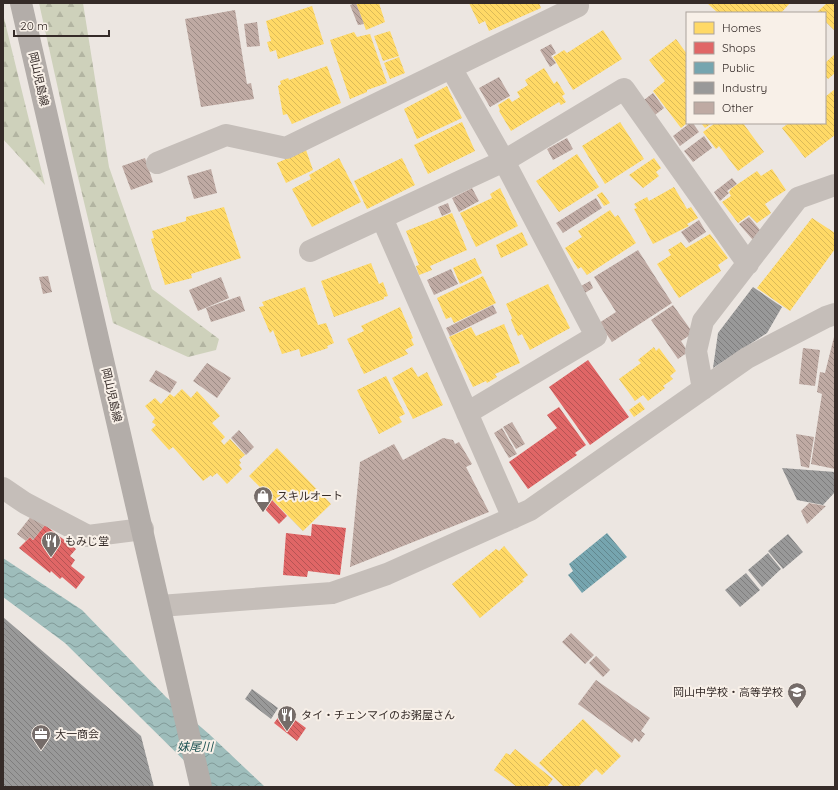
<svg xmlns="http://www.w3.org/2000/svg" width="838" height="790" font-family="Quicksand,'Noto Sans JP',sans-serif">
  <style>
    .forest { fill: url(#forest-firs) }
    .water { fill: url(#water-waves) }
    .homes { fill: url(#homes-back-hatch) }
    .shops { fill: url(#shops-back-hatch) }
    .public { fill: url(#public-back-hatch) }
    .industry { fill: url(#industry-back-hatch) }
    .building { fill: url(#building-back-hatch) }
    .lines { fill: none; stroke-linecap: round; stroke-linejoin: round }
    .minor { stroke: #c5beb9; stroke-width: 22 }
    .major { stroke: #b3ada9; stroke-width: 22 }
    .labels { text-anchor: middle; stroke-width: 4; stroke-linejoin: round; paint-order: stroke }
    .street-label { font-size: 11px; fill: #352b28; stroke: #f8f0e8 }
    .poi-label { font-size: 11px; fill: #352b28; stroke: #f8f0e8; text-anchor: start }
    .water-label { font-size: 12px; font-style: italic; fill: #205455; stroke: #f8f0e8 }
  </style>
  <defs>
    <pattern id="forest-firs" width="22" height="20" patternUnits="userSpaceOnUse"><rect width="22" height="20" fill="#ced1bb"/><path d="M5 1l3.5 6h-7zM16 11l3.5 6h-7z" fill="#b2b4a1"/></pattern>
    <pattern id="water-waves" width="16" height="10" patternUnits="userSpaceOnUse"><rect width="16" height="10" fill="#9ebdbb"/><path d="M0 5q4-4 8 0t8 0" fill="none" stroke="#829a98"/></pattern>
    <pattern id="homes-back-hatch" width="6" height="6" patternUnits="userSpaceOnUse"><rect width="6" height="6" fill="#ffd966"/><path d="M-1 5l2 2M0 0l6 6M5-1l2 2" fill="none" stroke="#dbba58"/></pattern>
    <pattern id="shops-back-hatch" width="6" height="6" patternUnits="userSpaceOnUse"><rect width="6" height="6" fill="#e06666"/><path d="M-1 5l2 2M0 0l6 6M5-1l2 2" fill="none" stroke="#b65454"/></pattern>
    <pattern id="public-back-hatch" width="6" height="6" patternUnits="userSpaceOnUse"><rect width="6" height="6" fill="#76a5af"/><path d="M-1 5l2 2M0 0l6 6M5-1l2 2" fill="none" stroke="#62878e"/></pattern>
    <pattern id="industry-back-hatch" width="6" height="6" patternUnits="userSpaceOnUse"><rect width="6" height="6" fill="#999"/><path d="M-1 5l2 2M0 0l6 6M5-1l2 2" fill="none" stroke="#7e7d7d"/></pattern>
    <pattern id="building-back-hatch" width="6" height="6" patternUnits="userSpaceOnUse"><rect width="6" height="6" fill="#bfaaa3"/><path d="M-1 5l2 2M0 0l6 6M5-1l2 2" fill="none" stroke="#9c8b85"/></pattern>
  </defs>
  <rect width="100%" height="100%" fill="#ece6e1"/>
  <path class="forest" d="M39 3H83L109 167 152 289 219 339 216 350 188 357 113 323 72 152Z
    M3 14 45 185 3 139Z"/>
  <path class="water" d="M3 558 82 610 166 697 209 734 265 787H211L65 643 3 597Z"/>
  <path class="homes" d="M356 3H379L385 22 366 30Z
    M469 3H539L541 8 489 31 485 21 479 24Z
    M707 3H790L781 13H718Z
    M827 3H835V31L825 21V13H816Z
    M312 6 324 44 278 59 276 50 270 52 267 42 271 41 266 21Z
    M603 30 622 59 573 90 553 57 564 50 567 53Z
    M390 31 399 56 383 61 374 36Z
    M354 32 357 37 370 34 387 83 367 90V92L350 99 330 40Z
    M676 39 687 54V123L681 128 653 91 665 81 649 60Z
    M835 54V73L828 79 825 76V63Z
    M399 57 405 73 390 79 384 63Z
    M327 66 341 103 292 124 287 114 283 115 278 86 281 84 280 81 288 78 289 80Z
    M544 68 554 84 557 81 565 94 562 96 566 102 561 105 559 102 511 131 499 111 500 110 498 105 509 98 512 102 520 97 517 92 528 85 525 80Z
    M447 86 462 118 417 139 404 109Z
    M835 89V135L805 158 782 128 789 123H825V97Z
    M462 122 475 151 428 174 414 145Z
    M620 122 644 159 605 184 582 146Z
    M701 123H712L705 128Z
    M715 123H743L764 152 738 171 719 146 716 149 703 132Z
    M306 150 313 170 286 183 277 163Z
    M577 154 599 187 559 212 536 181Z
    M339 158 361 202 312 227 292 189 311 179 309 175Z
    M402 158 415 185 367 209 354 181Z
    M654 158 661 168 656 172 659 176 643 188 629 175Z
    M772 169 786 190 765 204 771 213 757 223 749 215 738 223 722 202 731 196 729 192 732 188 757 171 761 176Z
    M674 187 687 209 691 207 698 218 687 224 689 226 653 244 634 209 637 208 634 204 647 197 649 201Z
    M500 188 518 226 476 247 460 213 492 198 490 194Z
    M602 192 610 203 604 206 597 195Z
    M224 207 241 258 191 274 192 278 165 285 151 239 154 238 152 231 186 221V217Z
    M610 210 615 217 618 215 636 243 587 275 581 267 578 269 565 248 582 237 578 231Z
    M452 213 467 250 430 266 432 270 419 275 416 266 419 265 406 231Z
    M812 218 835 233V249L790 311 757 288Z
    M522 232 528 245 501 258 496 245Z
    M710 234 728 258 718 265 721 271 679 298 657 264 671 255 668 250 681 242 686 248Z
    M475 258 482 273 460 284 453 268Z
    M371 263 379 284 383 282 388 296 384 297V299L334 317 321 281Z
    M483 276 496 303 454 323 451 317 446 319 437 298Z
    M548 284 570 328 530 350 522 334 518 336 511 320 512 318 506 304Z
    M305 287 318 325 326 323 334 343 327 346 328 348 301 357 299 349 282 354 273 330 270 333 259 307 264 306 262 302Z
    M400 307 413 338 411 339 414 345 405 350 408 354 364 374 347 339 364 331 361 326Z
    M504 324 520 363 495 374 497 377 487 383 486 381 473 387 449 337 471 327 476 336Z
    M654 347 656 351 659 348 676 371 670 376 673 379 663 386 665 388 648 401 643 395 635 401 619 379 641 363 638 360Z
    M412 367 418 377 427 372 443 405 413 419 392 378Z
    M386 376 405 414 399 417 402 422 379 434 357 390Z
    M182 389 191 398 197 391 220 416 212 423 225 437 221 441 224 445 230 439 245 455 239 460 241 463 239 465 242 469 227 484 217 473 212 477 211 475 203 481 173 447 169 450 151 430 156 425 152 422 155 418 145 406 155 398 161 404 170 394 174 397Z
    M640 402 645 409 634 417 629 410Z
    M277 448 331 504 303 531 249 476Z
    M504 546 528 575 522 580 524 581 480 618 452 584 496 549 499 551Z
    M583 719 621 756 602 775 596 769 578 787H564L539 763Z
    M515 749 553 779 547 787H517L494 770 506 753 510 755Z"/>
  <path class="shops" d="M588 360 629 417 590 445 549 387Z
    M559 407 586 445 575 453 577 455 528 489 509 462 557 428 547 415Z
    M271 499 287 516 279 524 263 507Z
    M312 524 346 528 340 575 308 571 307 577 283 575 286 533 311 536Z
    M45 525 76 549 70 556 75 560 71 566 85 577 76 589 62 577 60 579 51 571 50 573 19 548 30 537 33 540Z
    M283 711 306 728 297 741 274 723Z"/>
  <path class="public" d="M607 533 627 557 582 593 568 575 573 571 569 564Z"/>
  <path class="industry" d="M753 287 782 307 767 333 713 368 718 333Z
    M782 468 835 472V492L823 505 797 500Z
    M788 534 803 552 783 569 768 551Z
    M768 553 781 569 762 587 748 570Z
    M746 573 760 590 740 607 725 590Z
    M3 617 141 736 154 787H3Z
    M252 689 278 708 271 719 245 699Z"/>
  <path class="building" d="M356 3 364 24 358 25 350 5Z
    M235 10 247 84 251 83 254 99 201 107 185 19Z
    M257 22 260 46 247 47 244 24Z
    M551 44 556 53 551 56 556 63 550 67 540 50Z
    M499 77 510 96 490 107 479 88Z
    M653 93 664 108 655 115 644 100Z
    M690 123H693L699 132 680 146 673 136Z
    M704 136 712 148 693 162 684 151Z
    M567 138 573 149 553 160 547 149Z
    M145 158 153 182 131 190 122 166Z
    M211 169 217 193 194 199 187 176Z
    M732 178 737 184 727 191 729 193 720 201 714 192Z
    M472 188 479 201 459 212 452 198Z
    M596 198 602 208 563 233 556 223Z
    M448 203 451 212 442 216 438 207Z
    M749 217 760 230 753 240 739 224Z
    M699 220 706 232 689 243 681 232Z
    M638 250 672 303 612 342 599 323 616 312 594 277Z
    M451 269 458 284 434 295 427 280Z
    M48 276 52 292 43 294 39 277Z
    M221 277 229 298 198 311 189 290Z
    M590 281 593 288 585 293 581 286Z
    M240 296 245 311 211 322 206 308Z
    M493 305 497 313 450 336 446 328Z
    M673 305 693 333 681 341 688 352 678 359 651 320Z
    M835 333V469L811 464 822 394 817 392 820 372 825 373Z
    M803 348 820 350 815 386 799 384Z
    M207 363 231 378 217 398 193 381Z
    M156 370 177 382 170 393 149 381Z
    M512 422 525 444 516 449 503 427Z
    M502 428 517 454 509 458 494 433Z
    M239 430 254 447 246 455 231 438Z
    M796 434 814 437 809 468 801 466Z
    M443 438 453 440 455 444 459 442 472 464 466 467 489 512 350 567 360 462 394 444 403 460Z
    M809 503 826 506 807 524 801 511Z
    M32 515 45 525 33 540 30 537 26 541 17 534Z
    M571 633 594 655 585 664 562 642Z
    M596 656 610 670 603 677 589 663Z
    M596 680 650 718 641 731 645 734 639 742 635 738 632 743 578 704Z"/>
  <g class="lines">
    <path class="minor" d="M451 68 504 161 596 336 467 413
      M157 163 226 135 286 148 578 6 575 3
      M382 218 513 518
      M310 251 504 161 624 89 748 264
      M703 389 696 351 703 321 798 198 835 185
      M3 488 25 503 88 536 143 529
      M160 606 332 593 387 574 530 510 747 358 826 317 835 314"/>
    <path class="major" d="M21 3 201 787"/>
  </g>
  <defs>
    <symbol id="shop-pin" viewBox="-11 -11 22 30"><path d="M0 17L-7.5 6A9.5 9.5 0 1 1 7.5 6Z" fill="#756c69" stroke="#f8f0e8"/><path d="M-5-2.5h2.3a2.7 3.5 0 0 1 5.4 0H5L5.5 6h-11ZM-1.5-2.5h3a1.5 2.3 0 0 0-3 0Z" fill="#fff"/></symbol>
    <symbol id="restaurant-pin" viewBox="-11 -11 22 30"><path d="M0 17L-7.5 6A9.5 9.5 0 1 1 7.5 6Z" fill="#756c69" stroke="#f8f0e8"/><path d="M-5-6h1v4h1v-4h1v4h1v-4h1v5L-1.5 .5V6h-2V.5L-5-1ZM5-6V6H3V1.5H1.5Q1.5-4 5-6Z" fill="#fff"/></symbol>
    <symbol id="school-pin" viewBox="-11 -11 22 30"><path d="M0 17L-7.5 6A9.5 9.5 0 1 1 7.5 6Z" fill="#756c69" stroke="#f8f0e8"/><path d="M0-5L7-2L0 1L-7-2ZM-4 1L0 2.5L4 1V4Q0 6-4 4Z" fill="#fff"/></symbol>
    <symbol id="office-pin" viewBox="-11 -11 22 30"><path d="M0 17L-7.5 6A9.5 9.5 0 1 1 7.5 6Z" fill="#756c69" stroke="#f8f0e8"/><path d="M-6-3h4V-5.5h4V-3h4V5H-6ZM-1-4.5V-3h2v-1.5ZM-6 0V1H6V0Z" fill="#fff"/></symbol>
  </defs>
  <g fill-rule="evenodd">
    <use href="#shop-pin" x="252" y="485" width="22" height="30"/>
    <use href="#restaurant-pin" x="40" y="530" width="22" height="30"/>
    <use href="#school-pin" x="786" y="681" width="22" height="30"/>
    <use href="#restaurant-pin" x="276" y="704" width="22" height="30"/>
    <use href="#office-pin" x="30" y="723" width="22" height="30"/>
  </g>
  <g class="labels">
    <g class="street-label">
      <text transform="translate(39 79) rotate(77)" y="4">岡山児島線</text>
      <text transform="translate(112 395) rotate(77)" y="4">岡山児島線</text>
    </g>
    <g class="poi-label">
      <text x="277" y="500">スキルオート</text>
      <text x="65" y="545">もみじ堂</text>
      <text x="783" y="696" text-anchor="end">岡山中学校・高等学校</text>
      <text x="301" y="719">タイ・チェンマイのお粥屋さん</text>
      <text x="55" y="738">大一商会</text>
    </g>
    <g class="water-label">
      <text x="195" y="751">妹尾川</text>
    </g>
  </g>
  <rect width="838" height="790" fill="none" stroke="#352b28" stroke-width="8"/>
  <rect x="686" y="12" width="140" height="112" fill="#f8f0e8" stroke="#aaa19b"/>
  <rect x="694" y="22" width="20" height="12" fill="#ffd966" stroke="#aaa19b"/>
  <text x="722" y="32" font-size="12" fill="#352b28">Homes</text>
  <rect x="694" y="42" width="20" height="12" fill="#e06666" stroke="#aaa19b"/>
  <text x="722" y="52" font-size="12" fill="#352b28">Shops</text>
  <rect x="694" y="62" width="20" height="12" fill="#76a5af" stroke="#aaa19b"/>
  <text x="722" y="72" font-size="12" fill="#352b28">Public</text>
  <rect x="694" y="82" width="20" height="12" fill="#999999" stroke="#aaa19b"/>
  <text x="722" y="92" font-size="12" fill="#352b28">Industry</text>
  <rect x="694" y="102" width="20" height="12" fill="#bfaaa3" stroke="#aaa19b"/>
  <text x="722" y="112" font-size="12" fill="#352b28">Other</text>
  <path d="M14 30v6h95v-6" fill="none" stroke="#352b28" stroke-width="2"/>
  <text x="20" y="30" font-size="12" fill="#352b28" stroke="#f8f0e8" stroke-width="3" paint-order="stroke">20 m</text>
</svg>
